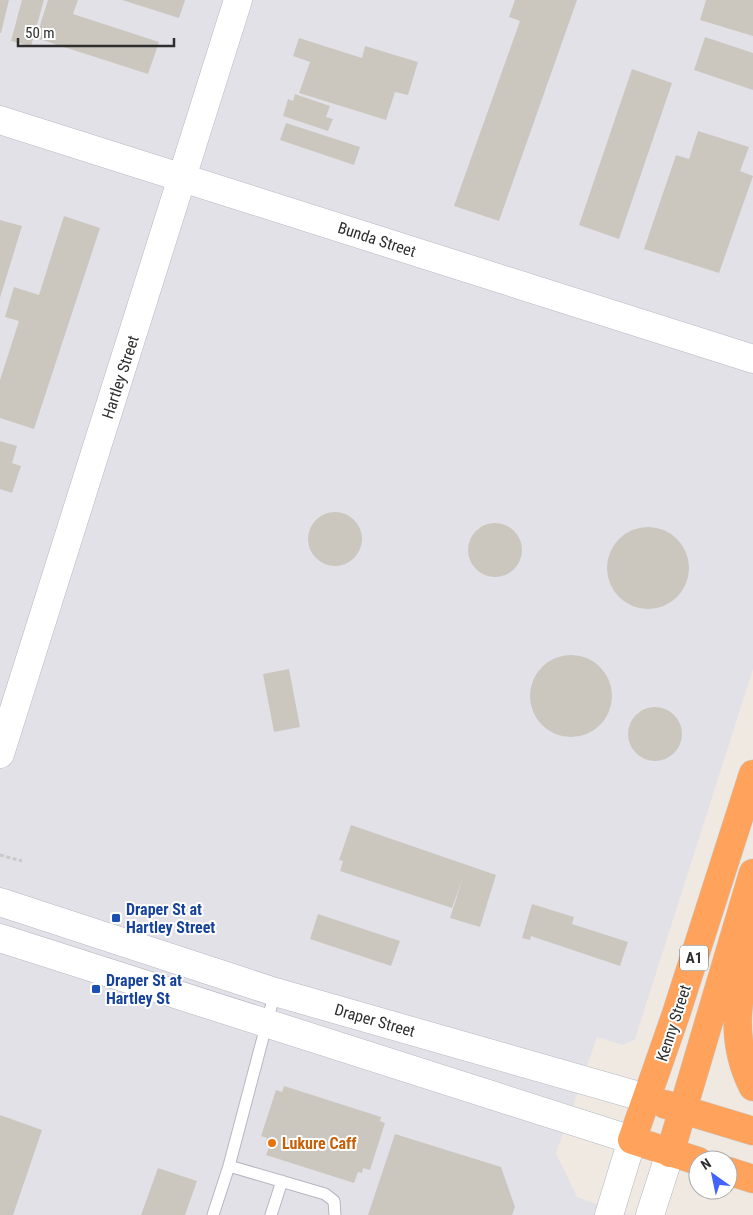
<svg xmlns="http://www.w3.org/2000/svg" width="753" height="1215" font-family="'Roboto Condensed',sans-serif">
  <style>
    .industrial { fill: #e3e1e8 }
    .building { fill: #cbc7bf }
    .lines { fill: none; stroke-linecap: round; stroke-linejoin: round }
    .lane-casing { stroke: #b4b7c1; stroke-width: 13 }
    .secondary-casing { stroke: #b4b7c1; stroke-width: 29 }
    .highway-casing { stroke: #c9c9c9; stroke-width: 29 }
    .path { stroke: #c9c9c9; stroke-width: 3; stroke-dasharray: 4 2.5; stroke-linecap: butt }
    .lane { stroke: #fff; stroke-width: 11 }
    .secondary { stroke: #fff; stroke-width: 28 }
    .highway { stroke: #ffa35c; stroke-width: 28 }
    .transit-dot { fill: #1a4fb4; stroke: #fff; stroke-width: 2 }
    .food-dot { fill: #e8710a; stroke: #fff; stroke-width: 2 }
    .labels { text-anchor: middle; stroke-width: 4; stroke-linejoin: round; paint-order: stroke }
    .shield { fill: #fff; stroke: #6d6d6d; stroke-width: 1 }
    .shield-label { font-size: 15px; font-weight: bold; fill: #2e2e2e }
    .street-label { font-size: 16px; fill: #2e2e2e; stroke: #fff }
    .transit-label { font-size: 16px; font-weight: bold; fill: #164399; stroke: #fff; text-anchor: start }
    .food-label { font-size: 16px; font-weight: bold; fill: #c56008; stroke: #fff; text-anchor: start }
  </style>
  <rect width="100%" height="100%" fill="#efe9e1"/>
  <path class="industrial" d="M0 0H753V669L635 1039 623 1045 597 1037 556 1153 577 1197 629 1215H0Z"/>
  <path class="building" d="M0 0H9L1 33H0Z
    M22 0H44L31 46 11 41Z
    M48 0H78L73 14 159 42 148 74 36 38Z
    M122 0H185L179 18Z
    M515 0H577L499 221 454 206 520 21 509 17Z
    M706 0H753V36L700 20Z
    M705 37 753 53V90L694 70Z
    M299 38 362 58 365 46 418 62 408 95 395 92 386 120 299 93 310 62 293 56Z
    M632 69 672 83 619 239 579 225Z
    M295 94 330 106 326 117 333 119 328 131 283 116 288 99 293 101Z
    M286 123 360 147 354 165 280 140Z
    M698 131 749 147 740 171 753 176 719 273 644 249 676 155 689 159Z
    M64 216 100 228 34 429 0 418V380L19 321 5 317 14 287 39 295Z
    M0 220 22 226 0 298Z
    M0 441 17 446 12 463 21 466 12 493 0 489Z
    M308 539a27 27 0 1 1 54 0a27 27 0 1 1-54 0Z
    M468 550a27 27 0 1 1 54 0a27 27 0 1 1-54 0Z
    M607 568a41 41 0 1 1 82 0a41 41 0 1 1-82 0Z
    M530 696a41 41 0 1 1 82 0a41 41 0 1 1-82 0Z
    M289 669 300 727 274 732 263 674Z
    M628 734a27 27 0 1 1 54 0a27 27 0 1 1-54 0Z
    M351 825 496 875 480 927 450 918 463 877 452 908 340 871 343 861 339 860Z
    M532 904 574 917 572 924 628 942 620 966 531 936 530 940 522 938Z
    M318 914 400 941 391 966 310 939Z
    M284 1086 381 1117 380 1121 385 1123 370 1170 363 1168 362 1173 358 1172 354 1183 266 1155 270 1145 265 1144 267 1138 261 1136 276 1090 282 1092Z
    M0 1115 42 1130 13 1215H0Z
    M395 1134 501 1167 515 1207 512 1215H368Z
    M158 1168 197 1181 185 1215H141Z"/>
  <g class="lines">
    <defs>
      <path id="lane" d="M275 992 229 1166 325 1194 334 1201 335 1215
        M213 1215 229 1166
        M271 1215 282 1181"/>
      <path id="secondary" d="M0 120 753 359
        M0 754 238 0
        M0 902 275 992 646 1098
        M0 938 632 1140 609 1215
        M650 1215 670 1153"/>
      <path id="highway" d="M753 928C742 985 725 1032 753 1087
        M664 1104 753 1131
        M670 1153 753 873
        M698 1161 632 1140 676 1014 753 774
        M728 1171 753 1179"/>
    </defs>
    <use href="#lane" class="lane-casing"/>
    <use href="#secondary" class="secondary-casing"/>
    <use href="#highway" class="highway-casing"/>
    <path class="path" d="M0 855 22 861"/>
    <use href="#lane" class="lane"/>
    <use href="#secondary" class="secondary"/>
    <use href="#highway" class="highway"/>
  </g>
  <g class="transit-dot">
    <rect x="111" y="913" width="10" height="10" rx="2.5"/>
    <rect x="91" y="984" width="10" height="10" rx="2.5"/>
  </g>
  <circle class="food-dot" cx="272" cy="1143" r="5"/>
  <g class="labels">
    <rect class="shield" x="680" y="945.5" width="28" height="25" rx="4"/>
    <g class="shield-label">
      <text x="694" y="963">A1</text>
    </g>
    <g class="street-label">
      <text transform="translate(377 239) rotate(18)" y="6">Bunda Street</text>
      <text transform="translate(120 377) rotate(-72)" y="6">Hartley Street</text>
      <text transform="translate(375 1020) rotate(16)" y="6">Draper Street</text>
      <text transform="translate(673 1023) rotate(-72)" y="6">Kenny Street</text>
    </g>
    <g class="transit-label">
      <text x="126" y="915">Draper St at<tspan x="126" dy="18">Hartley Street</tspan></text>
      <text x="106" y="986">Draper St at<tspan x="106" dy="18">Hartley St</tspan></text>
    </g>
    <g class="food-label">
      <text x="282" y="1149">Lukure Caff</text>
    </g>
  </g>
  <g transform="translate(713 1175) rotate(327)"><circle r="24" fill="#ffffff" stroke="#ababab"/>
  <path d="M0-4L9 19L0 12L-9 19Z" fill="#4264fb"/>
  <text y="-8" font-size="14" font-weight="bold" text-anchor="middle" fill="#2e2e2e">N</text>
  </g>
  <path d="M18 38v8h156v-8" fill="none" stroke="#2e2e2e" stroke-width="2.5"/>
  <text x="25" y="38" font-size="15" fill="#2e2e2e" stroke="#ffffff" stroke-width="4" paint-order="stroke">50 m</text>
</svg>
